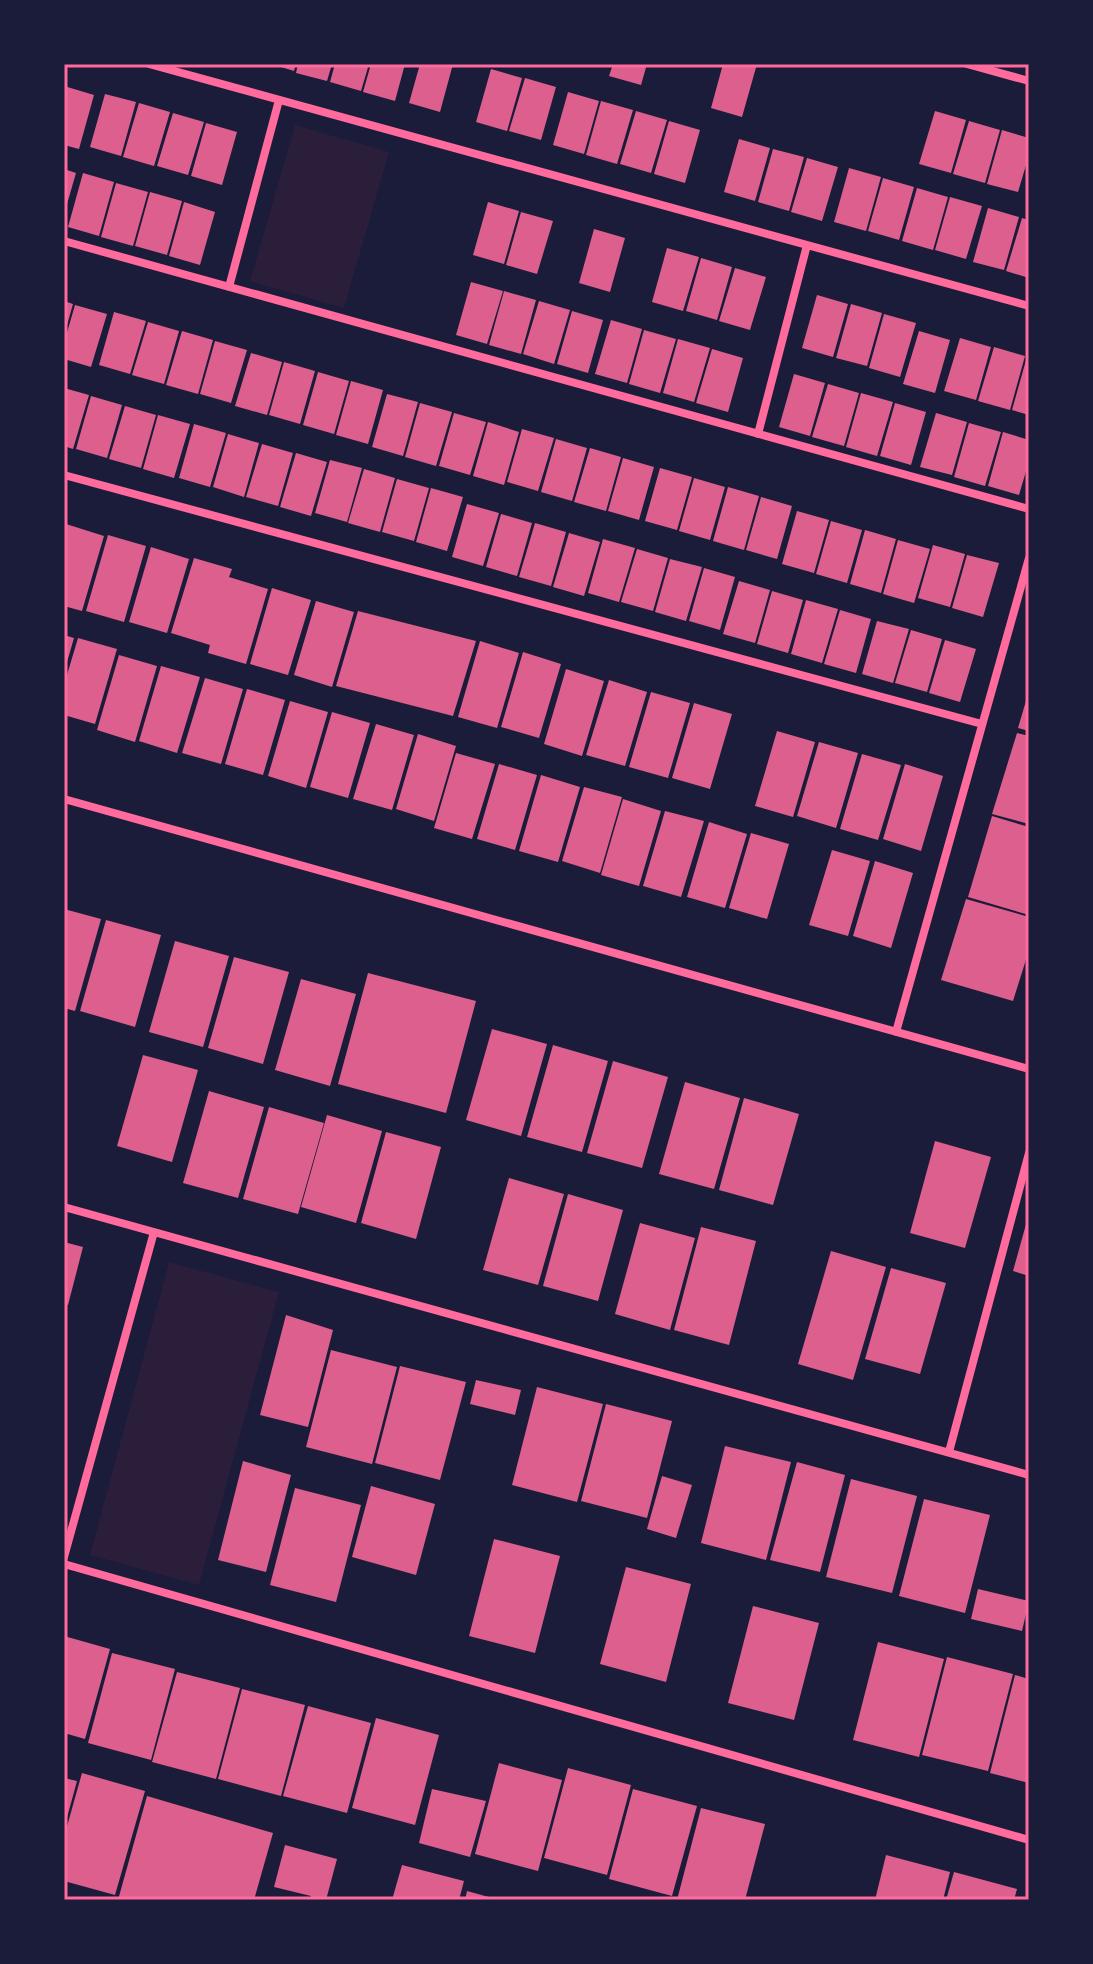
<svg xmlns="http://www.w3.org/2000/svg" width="1093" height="1964" font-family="'Nunito Sans',sans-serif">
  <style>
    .green { fill: #2a1e3b }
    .building { fill: #dd5f8e }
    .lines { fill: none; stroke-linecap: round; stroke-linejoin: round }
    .minor { stroke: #ff6b9d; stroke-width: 8 }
    .neatline { fill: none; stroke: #ff6b9d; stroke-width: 3 }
  </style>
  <rect width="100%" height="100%" fill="#1b1b3a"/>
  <path class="green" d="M295 125 389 152 344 308 250 281Z
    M169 1262 279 1292 199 1585 90 1555Z"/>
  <path class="building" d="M271 64H296L294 71Z
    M298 64H332L327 81 296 73Z
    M335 64H369L361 91 330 82Z
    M371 64H405L395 101 363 92Z
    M420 64H453L440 112 409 103Z
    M613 64H647L641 85 609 76Z
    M723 64H757L742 117 711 108Z
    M491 69 522 78 507 131 476 122Z
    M525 78 556 87 541 140 509 131Z
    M64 86 94 95 79 149 64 145Z
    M568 92 599 101 584 154 553 145Z
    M105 94 136 102 121 156 90 147Z
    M601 101 633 110 617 164 586 155Z
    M139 103 170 112 154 166 123 157Z
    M636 111 667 120 651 173 620 164Z
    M935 111 966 120 951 173 919 164Z
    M173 113 204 122 188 175 157 166Z
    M669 121 700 130 685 183 654 174Z
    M969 121 1000 130 985 183 953 174Z
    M206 123 237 132 222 185 191 176Z
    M1002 130 1029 138V155L1018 192 987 184Z
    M739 139 770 148 755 201 724 192Z
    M773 149 804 157 789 211 758 202Z
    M807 158 838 167 822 221 791 212Z
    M849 168 881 177 866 231 834 222Z
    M64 169 76 173 65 211H64Z
    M83 173 114 182 99 236 68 227Z
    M883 178 914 187 899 240 868 231Z
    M116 183 148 192 133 246 101 237Z
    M917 188 948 197 933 250 902 241Z
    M150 192 182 201 167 255 135 246Z
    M950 197 982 206 966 259 935 250Z
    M184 202 215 212 200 265 169 256Z
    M488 202 519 211 504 264 473 255Z
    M988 208 1019 217 1004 270 973 262Z
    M521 212 553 221 537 274 506 265Z
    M1022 218 1029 220V278L1006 271Z
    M594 229 625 238 610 292 579 283Z
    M667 248 699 257 683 311 652 302Z
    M701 258 732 267 717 320 686 311Z
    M735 268 766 277 750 330 719 321Z
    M471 282 503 291 487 344 456 335Z
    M504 291 536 300 521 354 489 345Z
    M817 295 848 304 833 357 802 348Z
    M64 301 73 304 65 332H64Z
    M539 301 570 310 554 364 523 354Z
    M851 304 882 313 867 366 836 358Z
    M75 305 107 314 91 367 64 359V343Z
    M572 311 603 320 588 373 557 364Z
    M114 312 146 321 130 374 99 365Z
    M884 314 916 323 900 377 869 368Z
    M611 320 642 329 627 383 595 374Z
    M148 322 179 331 164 384 132 375Z
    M644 330 676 339 660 393 629 384Z
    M182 331 213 340 198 394 166 385Z
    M919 331 950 340 935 393 903 384Z
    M960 338 991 347 976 400 944 391Z
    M678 339 710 348 694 402 663 393Z
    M215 341 247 350 231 403 200 394Z
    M994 347 1025 356 1010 410 978 401Z
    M712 349 743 358 728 412 696 403Z
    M251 353 282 362 267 415 235 406Z
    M1028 353H1029V415L1012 410Z
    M284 362 315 371 300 424 269 415Z
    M318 372 349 381 334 434 303 425Z
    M794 374 825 383 810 436 779 427Z
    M351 381 383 390 368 444 336 435Z
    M828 384 859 393 844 446 812 437Z
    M64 388 89 395 73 449 64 446Z
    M861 393 893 402 877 456 846 447Z
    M387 394 418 402 403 456 372 447Z
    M91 396 122 405 107 458 76 449Z
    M420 403 452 412 436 466 405 457Z
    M895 403 926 412 911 465 880 456Z
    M125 406 156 415 141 468 109 459Z
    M454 413 486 422 470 475 439 466Z
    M936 413 967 422 952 475 920 467Z
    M158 415 190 424 174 478 143 469Z
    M488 422 519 432 504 485 473 476Z
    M969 423 1001 432 985 486 954 477Z
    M194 424 226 433 210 487 179 478Z
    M522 429 554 438 538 491 507 482Z
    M1003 432 1029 440V461L1019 495 988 486Z
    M228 434 259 443 244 497 213 487Z
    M556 439 587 448 572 501 541 492Z
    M262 444 293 453 278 506 246 497Z
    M590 448 621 457 606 511 574 502Z
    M296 453 327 462 311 516 280 507Z
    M623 458 654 467 639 520 608 511Z
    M330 460 362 468 347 522 315 513Z
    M660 468 692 477 677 530 645 521Z
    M364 469 395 478 380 532 348 523Z
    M694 478 725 487 710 540 679 531Z
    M397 479 429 488 414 541 382 532Z
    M728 487 759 496 744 550 713 541Z
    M431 488 463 497 447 551 416 542Z
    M761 497 792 506 777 559 746 550Z
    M467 504 499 513 483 566 452 557Z
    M797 511 829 520 814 573 782 564Z
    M501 514 532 523 517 576 486 567Z
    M831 521 862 530 847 583 816 574Z
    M535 523 566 532 551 586 519 577Z
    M66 524 104 536 82 611 64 606Z
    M865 530 896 539 881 593 850 584Z
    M569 533 600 542 584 596 553 587Z
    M108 535 146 546 124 622 86 611Z
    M603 539 635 548 619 602 588 593Z
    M898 540 930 549 914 603 883 594Z
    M933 545 965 554 950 607 918 598Z
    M151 547 189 559 167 633 129 622Z
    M637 549 668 558 653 611 621 602Z
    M967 555 999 563 983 617 952 608Z
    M194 558 232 569 229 577 268 589 246 664 208 653 210 645 171 633Z
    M670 559 702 567 686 621 655 612Z
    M704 568 735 577 720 630 689 621Z
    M739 581 770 590 755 643 723 634Z
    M272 588 311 600 288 675 250 664Z
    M772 591 803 600 788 653 757 644Z
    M806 600 838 609 822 663 791 654Z
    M316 601 354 612 332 687 294 675Z
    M840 610 871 619 856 673 824 664Z
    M358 611 476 641 453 716 336 686Z
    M877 621 909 629 893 683 862 674Z
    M911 630 942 639 927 692 895 683Z
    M64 635 74 638 65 669H64Z
    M78 638 117 649 95 724 64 715V685Z
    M945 640 976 649 960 702 929 693Z
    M480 641 519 653 497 728 458 717Z
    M523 652 561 664 539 738 501 727Z
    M119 655 157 666 135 742 97 730Z
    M161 666 200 677 177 753 139 741Z
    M566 669 604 681 582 756 544 744Z
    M205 678 243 689 221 764 182 753Z
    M609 680 647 692 625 766 586 755Z
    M247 689 285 700 263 775 225 764Z
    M651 692 690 703 668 778 629 767Z
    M1028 694H1029V731L1018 728Z
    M290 701 328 712 306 788 268 776Z
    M694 703 732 714 710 789 672 778Z
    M332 712 370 723 348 798 310 787Z
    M376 724 414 735 392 810 353 799Z
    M777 731 815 742 793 817 755 806Z
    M1017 733 1029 736V824L992 814Z
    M418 734 456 746 434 821 396 809Z
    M819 742 858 753 836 828 797 816Z
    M456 753 495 764 472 839 434 828Z
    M862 754 901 765 878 840 840 829Z
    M499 764 537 775 515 850 477 839Z
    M905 764 943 776 921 851 883 839Z
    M541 775 580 787 558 862 519 851Z
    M584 787 622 797 600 873 562 861Z
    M623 799 661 811 639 886 601 875Z
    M665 811 704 821 681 897 643 886Z
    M992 816 1029 827V915L968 897Z
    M709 822 747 834 725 908 687 897Z
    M751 833 789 844 767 919 729 908Z
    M832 850 870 861 848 936 809 925Z
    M875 861 913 873 891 948 853 936Z
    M966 899 1029 917V950L1013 1001 941 980Z
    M64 909 101 919 75 1011 64 1008Z
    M106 920 161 935 135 1027 80 1011Z
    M175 941 229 956 203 1047 149 1032Z
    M234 957 289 972 263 1064 208 1048Z
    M368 973 476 1001 446 1113 338 1084Z
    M301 979 356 994 330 1086 275 1070Z
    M492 1029 547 1044 521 1136 466 1120Z
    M553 1045 608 1061 582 1152 527 1137Z
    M143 1055 198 1070 172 1162 117 1146Z
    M613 1061 668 1077 642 1168 587 1153Z
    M685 1082 740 1098 714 1189 659 1174Z
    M209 1091 264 1107 238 1198 183 1183Z
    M744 1098 799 1114 773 1205 719 1190Z
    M269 1107 324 1123 298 1214 243 1199Z
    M327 1115 382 1131 356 1223 301 1207Z
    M386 1132 441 1147 416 1239 361 1223Z
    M935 1141 991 1157 965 1248 910 1233Z
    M509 1178 564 1194 538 1285 483 1270Z
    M568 1194 623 1210 598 1301 543 1286Z
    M1028 1217H1029V1276L1013 1271Z
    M640 1223 695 1238 670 1330 615 1314Z
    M701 1227 756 1241 729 1345 674 1330Z
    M64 1242 83 1247 68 1305 64 1304Z
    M831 1251 886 1267 853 1380 798 1364Z
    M891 1268 946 1283 920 1374 865 1359Z
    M286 1315 333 1330 308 1427 260 1415Z
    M331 1350 397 1367 372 1464 306 1447Z
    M400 1366 466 1382 440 1480 375 1463Z
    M476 1380 521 1390 515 1415 470 1404Z
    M537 1387 603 1404 577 1502 512 1485Z
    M606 1404 672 1421 647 1518 581 1501Z
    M725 1446 791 1462 766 1560 701 1543Z
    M243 1461 291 1475 266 1572 218 1560Z
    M797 1462 845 1475 820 1572 770 1560Z
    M662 1476 692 1485 676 1538 647 1529Z
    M851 1479 917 1496 892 1593 826 1577Z
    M371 1486 435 1504 416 1575 352 1557Z
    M295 1488 361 1505 336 1602 270 1585Z
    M924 1499 990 1515 965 1613 899 1596Z
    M494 1539 560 1556 535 1653 469 1636Z
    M626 1567 691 1584 666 1682 600 1664Z
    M978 1589 1029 1601 1022 1631 971 1619Z
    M753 1606 819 1623 794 1720 728 1703Z
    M64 1636 110 1649 85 1739 64 1733Z
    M878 1642 944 1659 919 1757 853 1740Z
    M112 1653 175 1669 151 1760 88 1743Z
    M947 1657 1013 1674 988 1771 922 1755Z
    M177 1672 240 1688 216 1779 152 1762Z
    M1015 1675 1029 1679V1783L990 1773Z
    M242 1689 305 1705 281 1796 218 1779Z
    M308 1706 371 1723 347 1813 283 1796Z
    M376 1718 439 1735 415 1825 352 1808Z
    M499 1763 562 1780 538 1871 475 1854Z
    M568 1768 631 1785 607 1875 544 1858Z
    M82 1773 145 1791 115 1895 64 1881V1837Z
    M64 1778 77 1781 65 1825H64Z
    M432 1789 486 1801 470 1857 419 1843Z
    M633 1789 697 1806 672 1896 609 1879Z
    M147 1796 273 1833 254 1900H118Z
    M701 1808 765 1824 745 1900H677Z
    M285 1845 337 1859 326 1900H310L311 1896 274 1887Z
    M886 1855 950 1872 943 1900H875Z
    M402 1865 464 1881 459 1900H392Z
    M954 1872 1017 1889 1014 1900H946Z
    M467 1891 496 1899V1900H465Z"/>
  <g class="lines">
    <path class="minor" d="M149 64 1029 306
      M967 64 1029 81
      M64 241 1029 509
      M229 287 279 100
      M758 434 807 245
      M64 475 982 724
      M64 799 1029 1069
      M896 1032 1029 558
      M64 1207 1029 1475
      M949 1452 1029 1153
      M64 1557 154 1232
      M64 1564 1029 1840"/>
  </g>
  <rect width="1093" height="1964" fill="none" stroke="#1b1b3a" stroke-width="132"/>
  <rect x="66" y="66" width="961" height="1832" class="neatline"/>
</svg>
